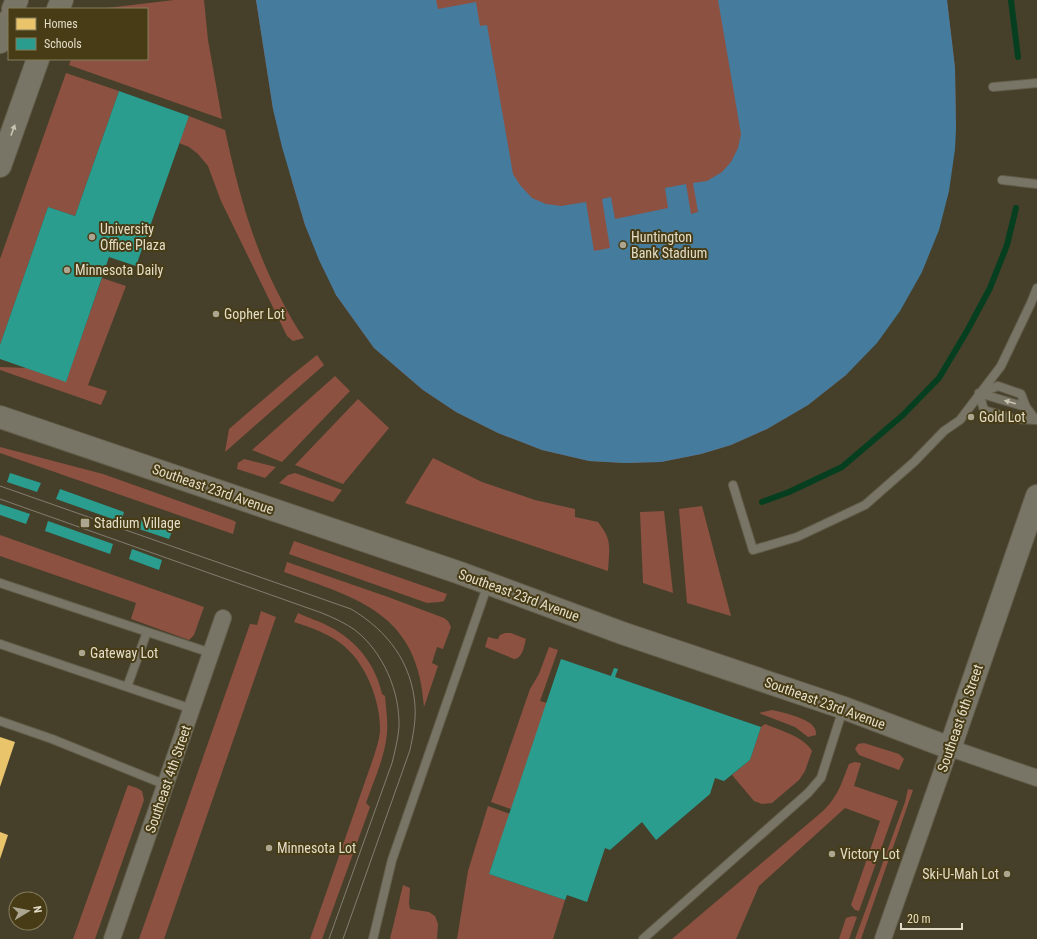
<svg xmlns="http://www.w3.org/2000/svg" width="1037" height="939" font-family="'Roboto Condensed',sans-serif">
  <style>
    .green { fill: #8d5141 }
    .homes { fill: #e9c46a }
    .schools { fill: #2a9d8f }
    .public { fill: #457b9d }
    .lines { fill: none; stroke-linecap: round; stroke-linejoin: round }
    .stream { stroke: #063f1f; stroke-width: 6 }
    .lane-casing { stroke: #625d4a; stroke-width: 10 }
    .street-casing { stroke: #625d4a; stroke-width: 18 }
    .secondary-casing { stroke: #625d4a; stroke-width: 24 }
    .lane { stroke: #797566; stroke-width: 8 }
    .street { stroke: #797566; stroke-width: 16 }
    .secondary { stroke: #797566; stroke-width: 22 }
    .tram { stroke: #827d6f; stroke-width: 1 }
    .oneway { fill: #c8c3b0 }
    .poi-dot { fill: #aca691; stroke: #473c15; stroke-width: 1.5 }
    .labels { text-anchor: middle; stroke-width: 4; stroke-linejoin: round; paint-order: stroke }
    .poi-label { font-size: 14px; fill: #e3ddc8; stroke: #473c15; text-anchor: start }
    .street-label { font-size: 14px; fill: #e3ddc8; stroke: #473c15 }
  </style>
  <rect width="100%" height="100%" fill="#46402b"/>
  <path class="green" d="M174 0H204L208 40 222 119 69 65 71 59H147V9H99Z
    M256 0H947L955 68 956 129 846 375 808 405 767 429 731 445 701 454 661 462 625 463 589 461 542 450 498 433 456 412 423 390 374 348 336 295 305 225 293 185 273 109Z
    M66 73 119 91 75 216 48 207 0 345V259Z
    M189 116 225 130C238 190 252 244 281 299 288 312 295 326 304 338L293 341 287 336 221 201 208 166 198 154 189 147 179 143Z
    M102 278 126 286 88 385 107 391 101 405 0 370V367L28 368 66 381Z
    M317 355 324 365 225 452 229 429 292 375Z
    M335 376 350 391 282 462 252 450Z
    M358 399 389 428 343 484 295 465Z
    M0 447 103 474 232 520 236 522 233 534 0 453Z
    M433 458 482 482 535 500 575 509V517L598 522C613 541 609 548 608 571L405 503Z
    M244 459 276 467 265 478 237 469 238 463Z
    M295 473 342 490 333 502 279 483 288 475Z
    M702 506 731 616 687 603 679 509Z
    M664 511 673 593 643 583 640 512Z
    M0 535 204 607 194 635 189 640 131 619 136 603 0 556Z
    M294 541 447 594 444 601 440 602 427 603 289 554Z
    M287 562 388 597 444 618 448 621 451 627 443 649 437 647 432 663 438 666 424 707C418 613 359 599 284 572Z
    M261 611 276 617 164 939H139L250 624 257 625Z
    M298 613C308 618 320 621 330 627 356 640 376 665 382 694L385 696C386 708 388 721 387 733 385 757 374 780 366 803L370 807 322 939H310L374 756C376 749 379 741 380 732 381 703 367 665 344 646 330 634 312 628 294 622Z
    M505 633H511L526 639C524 646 523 658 514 659L485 647 488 637 496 639H498L500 635Z
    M549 647 558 650 540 701 547 703 511 809 491 802 530 689 539 674Z
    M772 710C782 712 807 718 813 726 816 729 816 732 816 735L808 737 795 727 759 713Z
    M765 724C781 731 803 736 812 751L805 771 799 780 772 803 762 804 754 801 732 775 750 760 761 727Z
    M864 743 899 754 904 759 899 770 859 755 855 749 858 744Z
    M855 762 861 763 854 786 898 801 859 911 855 910 851 905 880 821 845 808 759 886 736 939H672L823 811C839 795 841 784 849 764Z
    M128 785 137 788 142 791 144 800 95 939H73Z
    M908 789 913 790 861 939H855L905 802Z
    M488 806 510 814 489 874 565 900 553 939H457L468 871Z
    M403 885 410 888 409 904 410 909 429 912 435 916 438 924 437 939H390Z
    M853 916 857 917 849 939H839L846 918Z"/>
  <path class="homes" d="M0 737 15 742 0 787Z
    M0 832 8 835 0 859Z"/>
  <path class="schools" d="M119 91 189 116 136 266 109 257 66 382 0 359V345L48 207 75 216Z
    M10 473 41 483 37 492 7 482Z
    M60 489 124 512 121 522 56 499Z
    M0 504 30 514 26 524 0 515Z
    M142 519 173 529 169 539 139 529Z
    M48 521 113 544 110 554 45 531Z
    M132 549 162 560 159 570 129 559Z
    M561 659 611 676 614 668 618 669 615 677 761 727 750 760 724 781 715 778 710 794 656 840 642 822 610 850 605 848 587 902 567 895 565 900 489 874Z"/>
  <path class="public" d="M256 0H436L438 9 476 2 480 26 487 25 513 174 520 185 532 198 546 204 561 206 586 202 594 251 610 248 602 199 611 197 615 219 668 208 665 188 686 184 691 214 698 212 693 183 707 181 722 172 731 162 738 148 741 134 718 0H947L955 68 956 129 955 149 949 191 939 230 922 272 900 311 877 343 846 375 808 405 767 429 731 445 701 454 661 462 625 463 589 461 542 450 498 433 456 412 423 390 374 348 336 295 319 260 305 225 282 147 273 109Z"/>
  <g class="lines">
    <path class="stream" d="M1011 0 1018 57
      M762 502 789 492 842 467 903 415 939 378 967 331 990 288 1007 245 1016 208"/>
    <defs>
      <path id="lane" d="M993 87 1037 83
        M1002 180 1037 184
        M979 393 984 410 1014 419 1037 420
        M979 393 1026 407 1035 419
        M980 393 998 386 1021 394 1026 407
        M733 485 753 550 797 537 865 505 914 462 944 431 960 420 1001 366 1031 303 1037 288
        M0 583 211 653
        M0 644 192 709
        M127 687 147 632
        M0 721 52 739 166 785
        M373 939 392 860 488 584
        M643 939 808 793 821 778 843 709"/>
      <path id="street" d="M112 939 223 618
        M883 939 950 748 1037 778"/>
      <path id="secondary" d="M13 9 17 0
        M58 9 62 0
        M0 42 9 20
        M0 166 38 59
        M0 417 460 573 622 633 844 708 950 748 1037 496"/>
    </defs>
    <use href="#lane" class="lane-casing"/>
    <use href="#street" class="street-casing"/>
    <use href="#secondary" class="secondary-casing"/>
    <use href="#lane" class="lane"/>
    <use href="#street" class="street"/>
    <use href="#secondary" class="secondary"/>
    <path class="tram" d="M0 486 351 609C388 631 412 663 415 706 416 721 413 735 410 750L343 939
      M0 499 322 613C334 618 345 623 355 630 383 652 400 691 399 727 398 739 395 751 392 763L329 939"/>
  </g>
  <defs><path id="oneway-solid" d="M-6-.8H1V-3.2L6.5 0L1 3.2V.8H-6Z"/></defs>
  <g class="oneway">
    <use href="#oneway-solid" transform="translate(13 130) rotate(-70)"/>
    <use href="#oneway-solid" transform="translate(1010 402) rotate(-164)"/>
  </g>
  <g class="poi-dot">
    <circle cx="92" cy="237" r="4"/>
    <circle cx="623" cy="245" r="4"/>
    <circle cx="67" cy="270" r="4"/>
    <circle cx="216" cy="314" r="4"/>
    <circle cx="971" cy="417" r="4"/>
    <rect x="80" y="518" width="10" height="10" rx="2"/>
    <circle cx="82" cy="653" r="4"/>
    <circle cx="269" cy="848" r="4"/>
    <circle cx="832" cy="854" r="4"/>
    <circle cx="1007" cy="874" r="4"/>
  </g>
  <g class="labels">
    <g class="poi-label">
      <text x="100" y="234">University<tspan x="100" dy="16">Office Plaza</tspan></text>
      <text x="631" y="242">Huntington<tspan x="631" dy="16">Bank Stadium</tspan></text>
      <text x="75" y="275">Minnesota Daily</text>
      <text x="224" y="319">Gopher Lot</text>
      <text x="979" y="422">Gold Lot</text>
      <text x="94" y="528">Stadium Village</text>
      <text x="90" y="658">Gateway Lot</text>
      <text x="277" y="853">Minnesota Lot</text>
      <text x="840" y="859">Victory Lot</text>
      <text x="999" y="879" text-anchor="end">Ski-U-Mah Lot</text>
    </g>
    <g class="street-label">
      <text transform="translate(213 489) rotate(19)" y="5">Southeast 23rd Avenue</text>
      <text transform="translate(519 595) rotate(20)" y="5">Southeast 23rd Avenue</text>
      <text transform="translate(825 703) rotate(20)" y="5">Southeast 23rd Avenue</text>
      <text transform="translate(960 718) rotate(-71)" y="5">Southeast 6th Street</text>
      <text transform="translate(168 779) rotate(-71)" y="5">Southeast 4th Street</text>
    </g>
  </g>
  <rect x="8" y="8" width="140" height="52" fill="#473c15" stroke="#857c5d"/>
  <rect x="16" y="18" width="20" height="12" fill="#e9c46a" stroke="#857c5d"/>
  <text x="44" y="28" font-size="12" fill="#e3ddc8">Homes</text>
  <rect x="16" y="38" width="20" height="12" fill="#2a9d8f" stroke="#857c5d"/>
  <text x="44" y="48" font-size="12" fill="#e3ddc8">Schools</text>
  <g transform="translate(28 911) rotate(80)"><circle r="19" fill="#473c15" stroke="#857c5d"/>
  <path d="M0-3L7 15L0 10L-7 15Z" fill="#aca691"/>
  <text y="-6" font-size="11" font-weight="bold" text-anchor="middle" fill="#e3ddc8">N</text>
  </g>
  <path d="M901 923v6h61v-6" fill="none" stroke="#e3ddc8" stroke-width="2"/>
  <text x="907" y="923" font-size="12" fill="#e3ddc8" stroke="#473c15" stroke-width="3" paint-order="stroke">20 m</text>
</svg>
